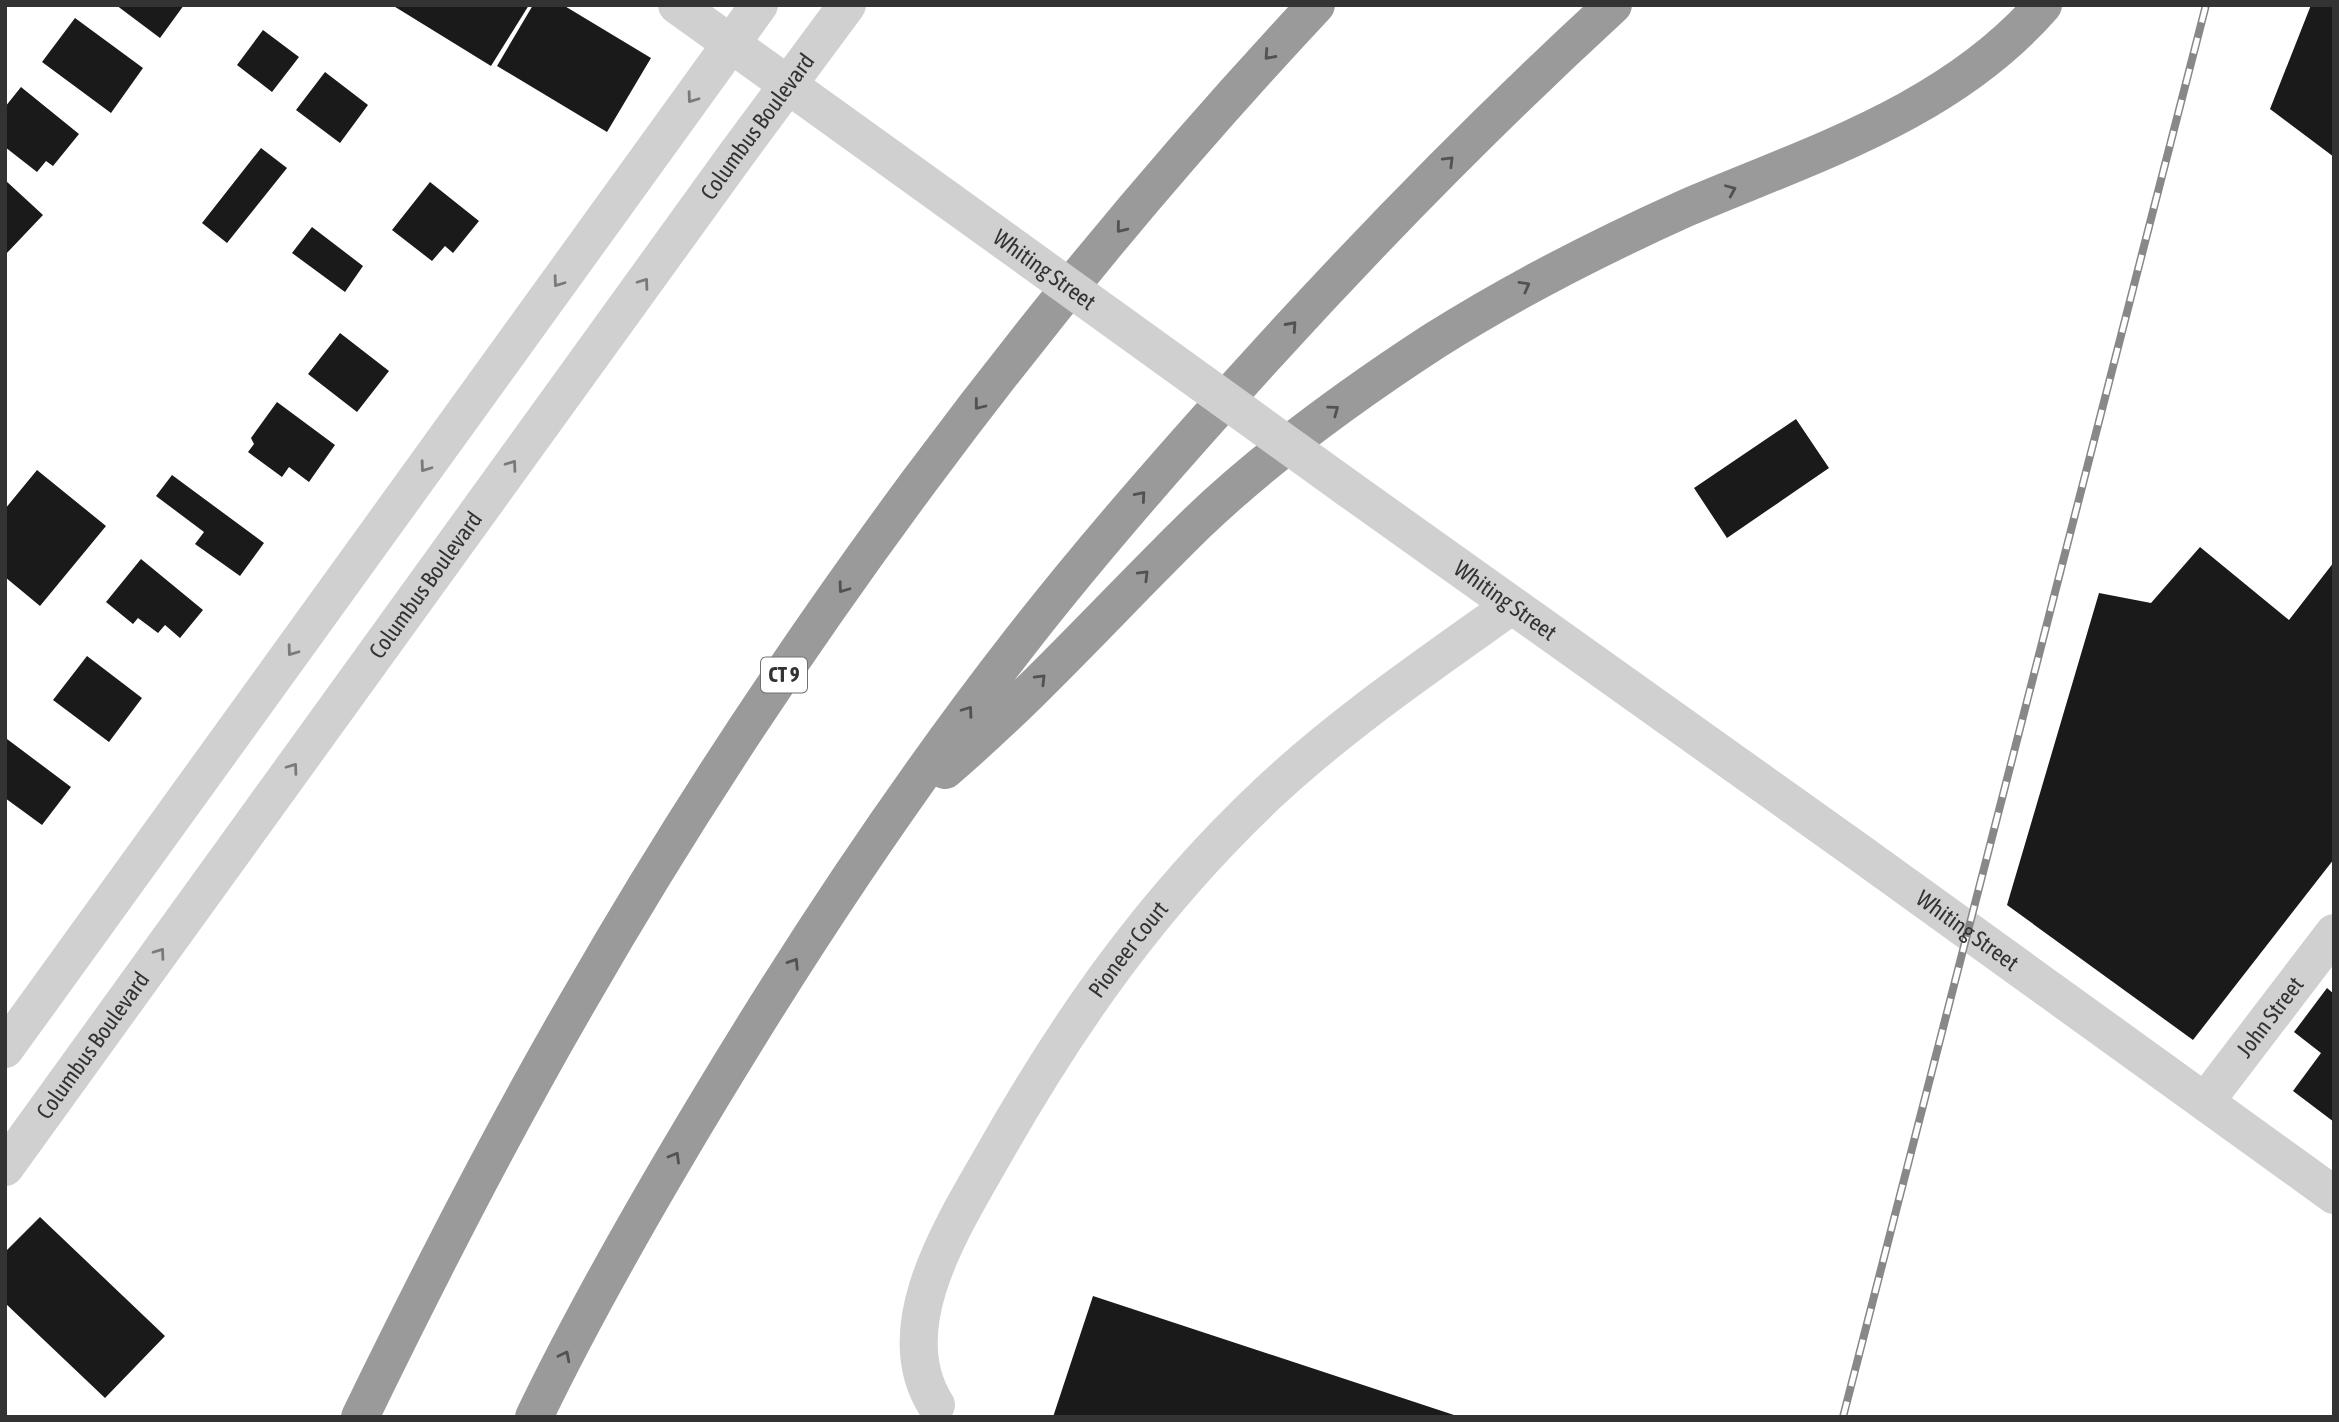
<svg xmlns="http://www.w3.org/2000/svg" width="2339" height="1422" font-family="'Asap Condensed',sans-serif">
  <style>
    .building { fill: #1a1a1a }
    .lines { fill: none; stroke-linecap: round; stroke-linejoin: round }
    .minor { stroke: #d0d0d0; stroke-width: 38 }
    .highway { stroke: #9a9a9a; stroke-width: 38 }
    .rail-casing { stroke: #888; stroke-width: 8 }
    .rail { stroke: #fff; stroke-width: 5; stroke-dasharray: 16; stroke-linecap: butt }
    .minor-bridge { stroke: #d0d0d0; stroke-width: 38 }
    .oneway { stroke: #525252 }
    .oneway2 { stroke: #7a7a7a }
    .labels { text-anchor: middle; stroke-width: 7; stroke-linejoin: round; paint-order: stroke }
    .shield { fill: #fff; stroke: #707070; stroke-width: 2 }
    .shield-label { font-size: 21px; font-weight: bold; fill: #333 }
    .street-label { font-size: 23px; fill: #333; stroke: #fff }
  </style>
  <rect width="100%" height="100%" fill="#fff"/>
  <path class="building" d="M116 5H184L160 38Z
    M392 5H529L491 66Z
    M533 5H563L651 58 607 132 497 66Z
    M2311 5H2334V157L2270 109Z
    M75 18 143 68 111 113 42 62Z
    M263 30 299 57 272 92 237 65Z
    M325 72 368 105 340 143 296 110Z
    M21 87 79 134 53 166 46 161 37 172 5 147V107Z
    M261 148 287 168 227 243 202 223Z
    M5 180 43 215 5 255Z
    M430 182 479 221 453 253 445 246 432 261 392 230Z
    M312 227 363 266 345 292 292 253Z
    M340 333 389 371 357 412 308 374Z
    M277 402 335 445 309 482 289 467 282 477 248 452 254 444 251 438Z
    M1796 419 1829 468 1727 538 1694 488Z
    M37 470 106 526 40 606 5 577V509Z
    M172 475 264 543 240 576 195 544 204 532 156 496Z
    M2200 547 2289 620 2334 562V859L2193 1040 2007 905 2099 593 2151 603Z
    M141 559 203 610 180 638 165 625 158 633 138 618 133 624 106 602Z
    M87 656 142 698 109 742 53 700Z
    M7 739 71 787 42 825 5 798Z
    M2327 988 2334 994V1122L2293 1091 2321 1053 2294 1032Z
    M40 1217 165 1336 105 1398 5 1303V1252Z
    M1093 1296 1457 1416V1417H1053Z"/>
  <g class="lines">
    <g class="minor">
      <path d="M677 5 948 200"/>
      <path id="s1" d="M1349 489 1860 853 2334 1195"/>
      <path d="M5 1049 759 5"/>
      <path id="s2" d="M2205 1102 2334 933"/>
      <path id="s3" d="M5 1167 736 155 847 5"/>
      <path id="s4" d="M936 1405C887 1328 953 1226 991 1159 1069 1021 1152 902 1268 793 1343 723 1428 665 1511 606"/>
    </g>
    <path class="highway" d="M945 770C1034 694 1113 605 1197 523 1269 454 1351 395 1434 341 1515 290 1599 247 1686 208 1812 154 1950 112 2043 5
      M360 1417C429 1275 501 1134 580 998 782 646 1038 302 1316 5
      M534 1417C586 1309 646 1205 708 1102 803 944 906 788 1020 642 1097 543 1180 449 1265 356 1376 234 1491 117 1613 5"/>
    <defs>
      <path id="rail" d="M1843 1417 2206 5"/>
    </defs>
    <use href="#rail" class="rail-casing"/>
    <use href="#rail" class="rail"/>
    <path class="minor-bridge" id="s5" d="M948 200 1349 489"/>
  </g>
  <defs><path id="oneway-chevron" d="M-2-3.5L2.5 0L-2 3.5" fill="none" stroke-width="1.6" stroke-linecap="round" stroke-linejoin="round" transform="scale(1.75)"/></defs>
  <g class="oneway">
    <use href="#oneway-chevron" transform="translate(1269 55) rotate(132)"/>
    <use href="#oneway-chevron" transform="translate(1449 161) rotate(-45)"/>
    <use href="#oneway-chevron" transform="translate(1731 190) rotate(-23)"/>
    <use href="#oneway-chevron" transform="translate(1121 228) rotate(129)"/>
    <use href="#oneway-chevron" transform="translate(1525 286) rotate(-29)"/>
    <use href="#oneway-chevron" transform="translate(1292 326) rotate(-48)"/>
    <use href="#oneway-chevron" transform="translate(979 405) rotate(128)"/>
    <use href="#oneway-chevron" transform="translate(1334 410) rotate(-36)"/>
    <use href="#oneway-chevron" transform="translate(1141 496) rotate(-49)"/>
    <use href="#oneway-chevron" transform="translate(1144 575) rotate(-45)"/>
    <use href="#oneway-chevron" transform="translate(843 588) rotate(126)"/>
    <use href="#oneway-chevron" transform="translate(1041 679) rotate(-45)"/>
    <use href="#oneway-chevron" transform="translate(968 711) rotate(-54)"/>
    <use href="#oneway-chevron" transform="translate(794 963) rotate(-57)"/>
    <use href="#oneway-chevron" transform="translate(675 1157) rotate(-60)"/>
    <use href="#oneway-chevron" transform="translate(565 1356) rotate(-63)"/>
  </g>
  <g class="oneway2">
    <use href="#oneway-chevron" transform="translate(692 98) rotate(126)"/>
    <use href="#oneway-chevron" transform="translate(558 282) rotate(126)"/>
    <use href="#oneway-chevron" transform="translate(644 283) rotate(-54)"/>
    <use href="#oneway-chevron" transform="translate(512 465) rotate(-54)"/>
    <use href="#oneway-chevron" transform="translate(425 467) rotate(126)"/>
    <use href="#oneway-chevron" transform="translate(292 651) rotate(126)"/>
    <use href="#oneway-chevron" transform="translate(293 768) rotate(-54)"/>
    <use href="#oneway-chevron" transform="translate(160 953) rotate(-54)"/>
  </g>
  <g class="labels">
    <rect class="shield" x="761" y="657.5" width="46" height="35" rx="5"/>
    <g class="shield-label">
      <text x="784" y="682">CT 9</text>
    </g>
    <g class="street-label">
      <text dy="8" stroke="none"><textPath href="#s3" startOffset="1284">Columbus Boulevard</textPath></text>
      <text dy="8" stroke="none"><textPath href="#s5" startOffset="119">Whiting Street</textPath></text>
      <text dy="8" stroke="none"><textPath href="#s3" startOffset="718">Columbus Boulevard</textPath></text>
      <text dy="8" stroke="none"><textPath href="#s1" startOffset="192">Whiting Street</textPath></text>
      <text dy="8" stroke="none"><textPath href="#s1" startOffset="760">Whiting Street</textPath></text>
      <text dy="8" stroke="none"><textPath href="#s4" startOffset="516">Pioneer Court</textPath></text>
      <text dy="8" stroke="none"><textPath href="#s2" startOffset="107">John Street</textPath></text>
      <text dy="8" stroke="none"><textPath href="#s3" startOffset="150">Columbus Boulevard</textPath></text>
    </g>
  </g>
  <rect width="2339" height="1422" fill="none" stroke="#333333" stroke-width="14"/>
</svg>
